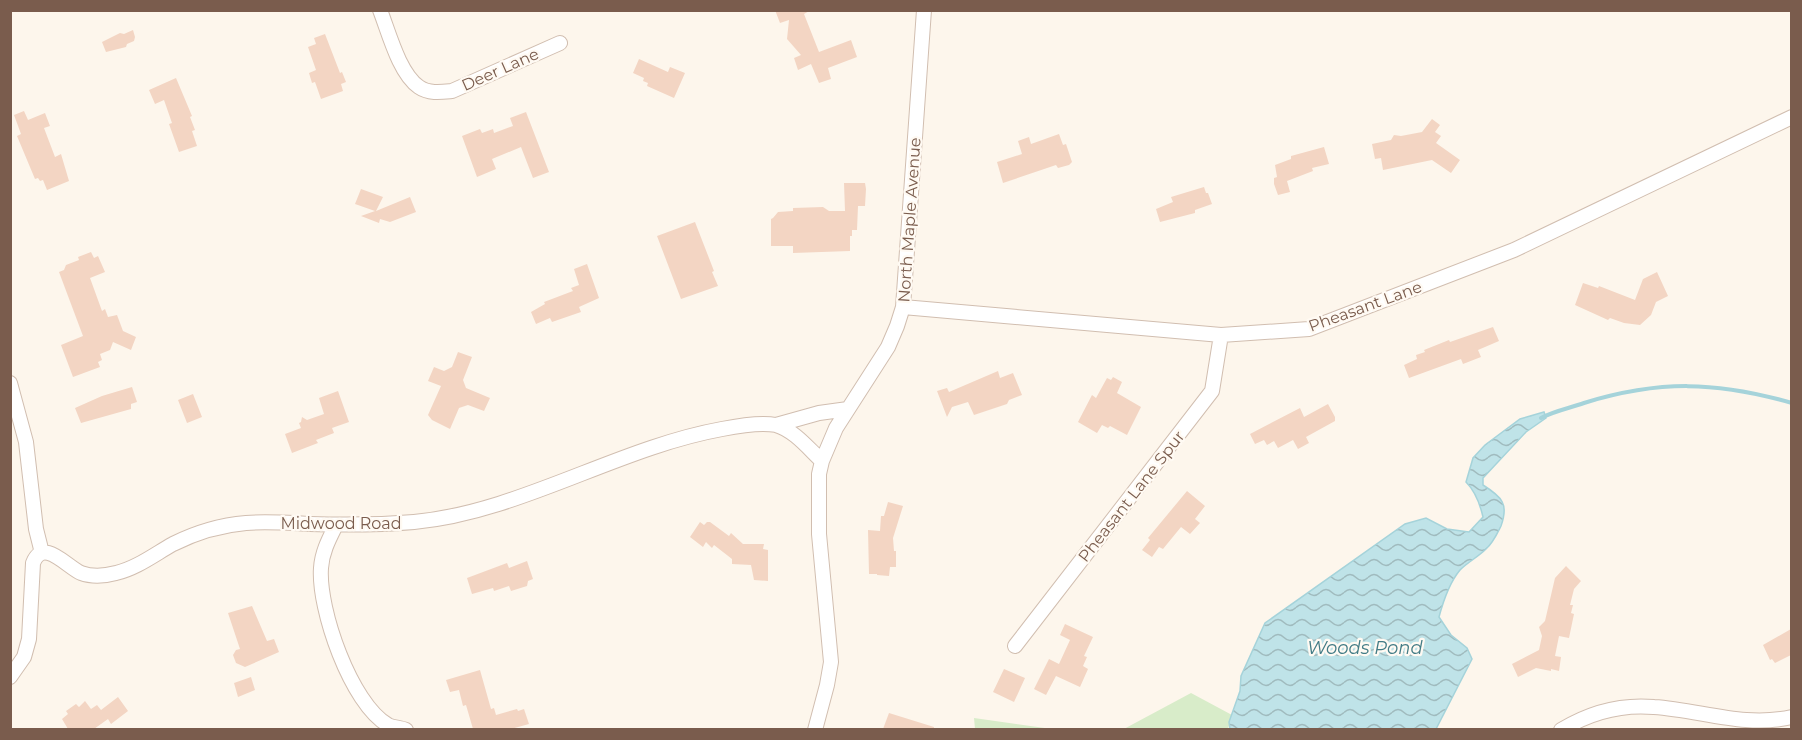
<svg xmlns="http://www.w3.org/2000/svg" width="1802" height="740" font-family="Montserrat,sans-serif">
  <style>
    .green { fill: #d8ecc9 }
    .water { fill: url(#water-waves); stroke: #a5d3da; stroke-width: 1.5 }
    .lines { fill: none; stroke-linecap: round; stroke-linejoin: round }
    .stream { stroke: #a5d3da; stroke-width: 4 }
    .building { fill: #f3d5c3 }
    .street-casing { stroke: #d1beb0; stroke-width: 16 }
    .street { stroke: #fff; stroke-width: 14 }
    .labels { text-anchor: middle; stroke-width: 4.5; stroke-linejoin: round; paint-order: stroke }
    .street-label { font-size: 16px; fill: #7a5c4d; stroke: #fffaf3 }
    .water-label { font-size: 18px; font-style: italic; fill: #437c86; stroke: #fffaf3 }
  </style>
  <defs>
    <pattern id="water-waves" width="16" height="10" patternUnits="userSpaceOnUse" patternTransform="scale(1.5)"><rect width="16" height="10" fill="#bfe3e8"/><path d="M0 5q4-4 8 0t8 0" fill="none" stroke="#a0bbbe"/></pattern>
  </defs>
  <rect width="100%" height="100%" fill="#fdf6ec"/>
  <path class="green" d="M1191 693 1232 715 1228 729 1122 730Z
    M974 718 1052 729H975Z"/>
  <path class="water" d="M1544 412 1546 418 1526 432 1483 478V485C1502 497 1509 504 1501 526 1497 534 1493 543 1486 549 1478 557 1468 562 1460 570 1450 582 1443 602 1439 617L1451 635 1467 648 1472 659 1436 729H1230L1229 722 1240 691 1241 676 1265 623 1405 524 1426 518 1447 529 1469 532 1483 517C1480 504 1476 492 1466 482L1473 458 1485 445 1520 419Z"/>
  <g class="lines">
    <path class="stream" d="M1541 418C1554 411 1570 408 1584 403 1659 380 1716 381 1792 403"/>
  </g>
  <path class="building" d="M775 10H811L804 14 819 52 851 40 857 57 828 68 831 79 819 83 811 64 798 70 794 58 801 55 787 39 789 20 780 23Z
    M133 30 135 37 134 41 127 44 126 47 106 52 102 42 120 33 124 34Z
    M325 34 340 73 342 72 346 82 341 84 343 91 321 99 315 82 312 83 309 73 316 70 308 47 316 44 314 38Z
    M639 59 668 72 670 67 685 73 674 98 647 86 648 83 643 81 644 78 633 73Z
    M176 78 192 116 190 117 195 130 192 131 197 146 179 152 169 124 172 123 164 100 155 104 149 90Z
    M24 111 28 120 45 113 50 126 44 128 55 157 61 154 69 181 47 190 43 180 40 181 38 178 35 179 17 136 21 134 14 115Z
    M526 112 549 172 533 178 521 147 492 159 496 169 477 177 462 136 480 129 482 133 493 129 494 133 513 126 510 118Z
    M1432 119 1440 125 1435 132 1441 136 1436 143 1460 160 1451 173 1432 160 1383 170 1381 158 1375 159 1372 144 1391 140 1394 135 1401 136 1422 132Z
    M1059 134 1063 145 1066 144 1072 162 1069 165 1058 168 1056 165 1003 183 997 162 1022 154 1018 141 1029 137 1031 144Z
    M1324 147 1329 164 1312 168 1313 171 1287 181 1290 192 1278 195 1274 184V178L1277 177 1275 165 1291 159V156Z
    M844 183H865L866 189 865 206H858L857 230H852V236H850V251L793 253V246H771V219L773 218 778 212 793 211V208L823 207 829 211H845Z
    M1204 187 1206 193H1208L1212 204 1195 210V213L1160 222 1156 209 1173 202 1171 197Z
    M361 189 383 197 376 211 410 197 416 212 390 222 380 219 379 223 361 216 375 211 355 204Z
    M695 222 714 271 712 272 718 286 681 299 657 236Z
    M91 252 94 258 98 256 105 272 90 278 102 311 105 309 108 317 117 315 123 331 136 337 131 350 113 342 110 350 100 354 102 360 98 362 100 367 73 377 61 345 83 336 59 272 64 270 66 265 79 260 78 257Z
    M587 264 599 298 579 307 581 312 552 322 550 318 536 324 531 312 545 304 544 302 573 291 571 288 579 285 574 269Z
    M1657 272 1668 296 1656 302 1651 315 1640 325 1624 323 1610 318 1608 320 1575 305 1583 283 1598 288 1599 286 1635 300 1643 279Z
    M1493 327 1499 341 1478 350 1481 357 1463 364 1461 359 1409 378 1404 365 1417 359 1416 355 1425 352 1424 350 1449 340 1450 342Z
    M458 352 472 357 463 380 466 388 490 398 484 411 468 405 459 408 450 429 432 420 428 415 441 386 428 381 434 367 444 371 452 367Z
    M998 371 1000 378 1013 373 1022 395 1009 400 1007 404 974 415 968 402 952 407 947 417 937 391 947 388 949 392Z
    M1113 377 1122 382 1117 393 1141 407 1127 435 1110 426 1108 428 1102 425 1097 433 1078 422 1092 395 1096 398 1107 378 1111 380Z
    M132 387 137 402 131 404V409L81 423 75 408 102 396Z
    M338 391 349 422 332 428 334 433 316 440 318 443 292 453 285 434 301 428 299 423 301 422 302 417 307 420 324 414 319 398Z
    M193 394 202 417 187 423 178 400Z
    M1328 404 1335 417V421L1306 437 1309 443 1298 449 1293 440 1278 448 1274 441 1267 445 1264 440 1255 444 1250 434 1300 408 1304 417Z
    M1187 491 1205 506 1195 519 1200 523 1190 534 1181 527 1163 549 1159 547 1152 557 1142 550 1150 540 1148 538Z
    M888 502 903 506 893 538 894 551H896V567H890L889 576 877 575V574H869L868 530 880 531 881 516H884Z
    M700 522 704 525 707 522H710L729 536 731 533 743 544H764L763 549 768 550V581L754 580 751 565 732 564V559L714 545 712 548 706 542 703 547 690 537Z
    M527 561 533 579 528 581 527 586 511 591 509 586 494 591 493 588 472 594 467 578 507 563 509 568Z
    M1566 566 1581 581 1574 589 1570 605H1573L1571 613 1574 614 1569 638 1559 636 1555 656 1561 657 1559 671 1551 669V671L1536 668 1518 677 1512 664 1539 650 1542 636 1539 627 1545 621 1555 578Z
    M252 606 267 641 274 639 279 652 245 667 236 663 233 655 236 650 240 649 228 613Z
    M1065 624 1093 637 1084 656 1087 657 1083 666 1088 669 1080 687 1056 676 1046 695 1034 689 1049 659 1059 664 1070 640 1060 635Z
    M1791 629V655L1775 663 1772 659 1770 660 1763 645Z
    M1004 669 1025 678 1014 702 993 692Z
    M480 670 491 709 494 708 496 715 517 709 518 711 524 709 529 724 511 729H473L466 705 463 706 459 690 450 692 446 680Z
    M251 677 255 690 238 697 234 683Z
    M118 697 128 711 111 724 108 719 94 729H68L62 719 68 714 66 711 76 704 79 707 85 701 91 709 97 705 101 710Z
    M889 713 934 727V729H883Z"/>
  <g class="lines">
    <defs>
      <path id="street" d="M380 10C389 33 399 73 419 87 429 94 442 92 452 91L560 43
        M903 307 1221 335 1309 329 1514 250 1792 117
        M10 383 26 442 36 529 42 553
        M776 425 819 413 848 409
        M336 525C329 539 322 552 321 568 318 609 351 704 388 725 393 728 400 727 406 730
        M1015 646 1212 391 1221 335
        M10 677 24 657 29 639 33 563C43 537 67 567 81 573 92 577 105 576 116 573 137 568 155 554 173 544 195 533 222 525 246 523 267 521 289 523 310 524 345 525 379 525 414 522 520 512 617 448 722 429 737 426 761 422 776 425 794 430 809 449 822 461
        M815 730 827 685 831 662 819 534V474L822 461 836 428 888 347 897 326 903 307 924 10
        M1561 730C1589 713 1621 704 1654 707 1701 710 1744 728 1792 717"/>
    </defs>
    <use href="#street" class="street-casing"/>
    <use href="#street" class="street"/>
  </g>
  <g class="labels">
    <g class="street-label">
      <text transform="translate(500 69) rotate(-24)" y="6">Deer Lane</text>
      <text transform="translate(909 220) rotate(-86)" y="6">North Maple Avenue</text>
      <text transform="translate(1365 306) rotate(-20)" y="6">Pheasant Lane</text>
      <text transform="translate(1131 496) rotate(-52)" y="6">Pheasant Lane Spur</text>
      <text x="341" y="529">Midwood Road</text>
    </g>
    <g class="water-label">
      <text x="1365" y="654">Woods Pond</text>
    </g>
  </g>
  <rect width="1802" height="740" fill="none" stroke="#7a5c4d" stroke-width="24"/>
</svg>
